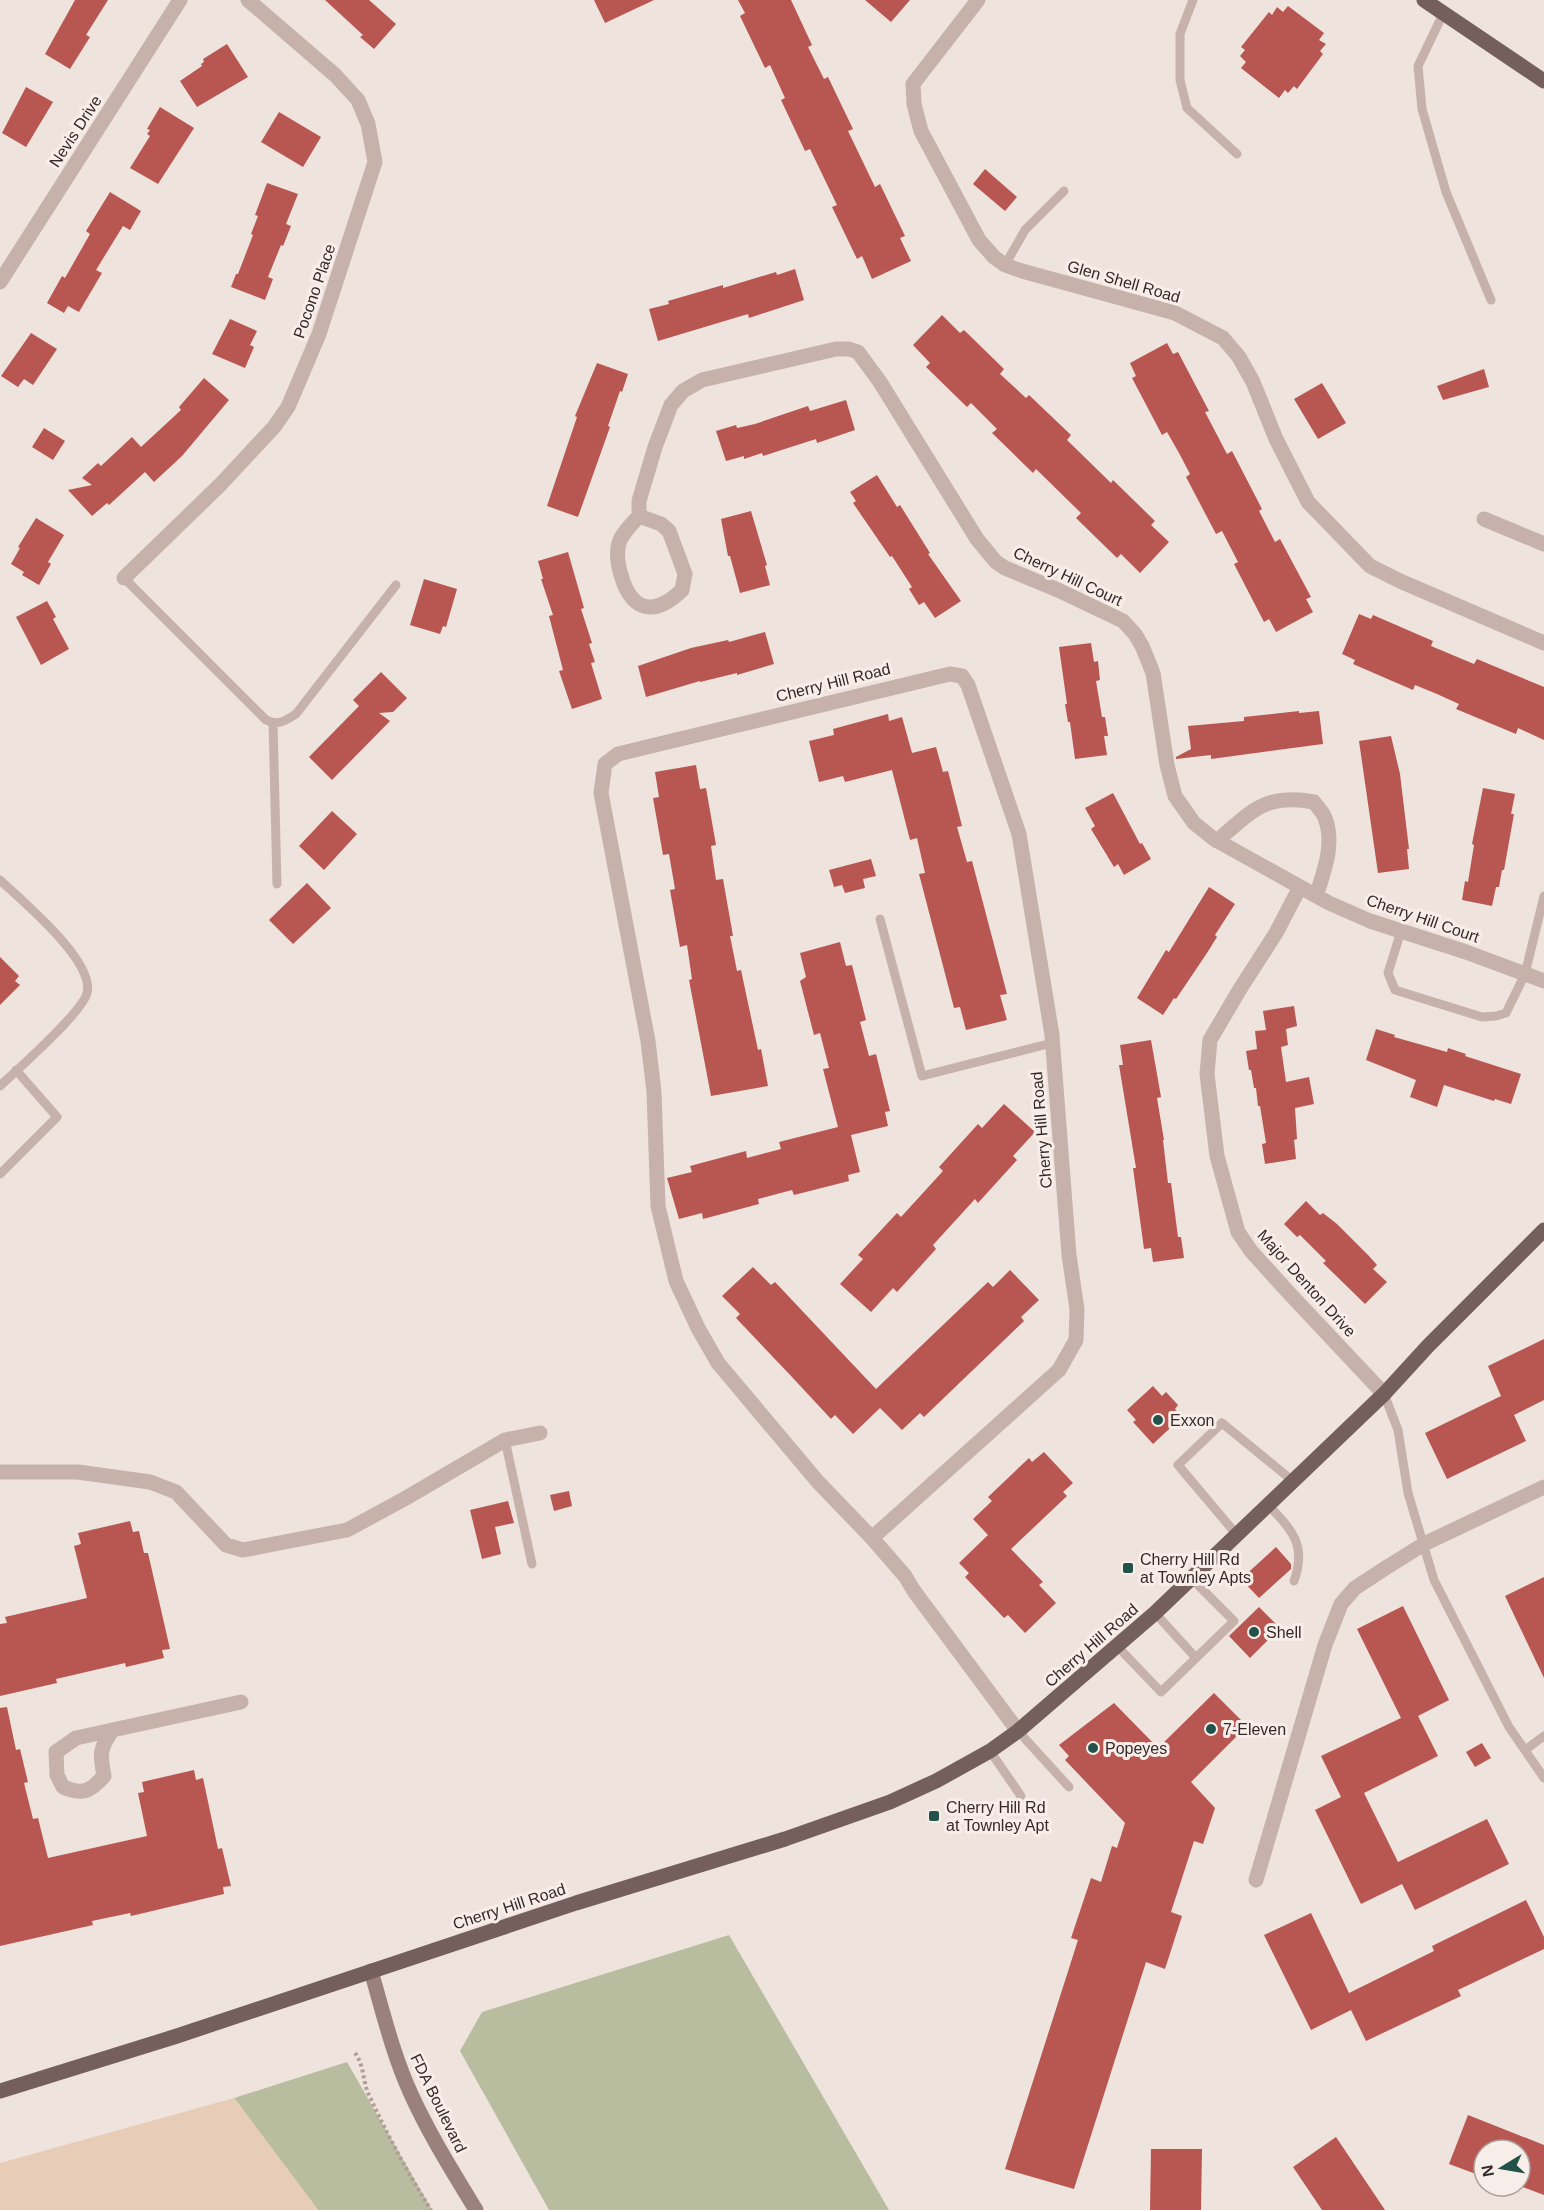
<svg xmlns="http://www.w3.org/2000/svg" width="1544" height="2210" font-family="Arial,sans-serif">
  <style>
    .green { fill: #b9bd9f }
    .sand { fill: #e7cdb8 }
    .building { fill: #b85652 }
    .lines { fill: none; stroke-linecap: round; stroke-linejoin: round }
    .path { stroke: #b29c95; stroke-width: 4; stroke-dasharray: 3 3; stroke-linecap: butt }
    .lane { stroke: #c6b2ab; stroke-width: 9 }
    .street { stroke: #c6b2ab; stroke-width: 15 }
    .secondary { stroke: #9a817c; stroke-width: 15 }
    .primary { stroke: #755f5c; stroke-width: 15 }
    .poi-dot { fill: #23524b; stroke: #f8eee9; stroke-width: 2 }
    .labels { text-anchor: middle; stroke-width: 6; stroke-linejoin: round; paint-order: stroke }
    .street-label { font-size: 16px; fill: #352a29; stroke: #f8eee9 }
    .poi-label { font-size: 16px; fill: #352a29; stroke: #f8eee9; text-anchor: start }
  </style>
  <rect width="100%" height="100%" fill="#efe3dd"/>
  <path class="green" d="M729 1935 889 2210H549L460 2051 482 2012Z
    M347 2062 432 2210H318L234 2098Z"/>
  <path class="sand" d="M234 2098 318 2210H0V2163Z"/>
  <path class="building" d="M75 0H108L86 35 90 37 70 69 45 54Z
    M325 0H369L396 24 374 49 360 37 363 35Z
    M594 0H654L605 23Z
    M738 0H791L812 45 808 47 824 79 828 77 853 129 848 131 875 187 880 184 905 236 900 238 911 261 872 279 862 256 857 259 832 207 837 205 810 149 805 151 781 100 785 98 770 65 765 68 740 16 745 13Z
    M865 0H910L891 22Z
    M1288 6 1324 33 1319 40 1326 44 1320 51 1323 54 1297 89 1294 86 1288 93 1285 90 1279 98 1241 68 1246 62 1240 56 1245 50 1241 47 1269 12 1272 15 1277 7 1283 12Z
    M227 44 248 77 197 107 180 81 202 66 201 64 204 62 203 59Z
    M26 87 53 102 26 147 2 133Z
    M160 107 194 128 158 184 130 168 150 136 147 134 150 130 147 129Z
    M279 112 321 137 303 167 261 142Z
    M985 169 1017 197 1005 211 973 184Z
    M267 183 298 194 286 224 291 226 283 246 281 245 268 277 273 279 265 300 231 287 236 274H238L253 235 251 234 258 216 255 215Z
    M110 192 141 211 130 230 123 226 96 270 102 273 79 312 68 306 64 313 47 303 62 276 65 278 90 234 86 231Z
    M795 269 804 300 749 318 748 314 658 341 649 309 669 304 668 301 723 285V288L776 272 777 275Z
    M942 315 960 333 964 330 1004 369 1000 374 1026 398 1029 395 1071 435 1067 440 1111 483 1113 480 1155 521 1151 525 1169 542 1140 573 1121 554 1117 558 1076 518 1081 513 1036 469 1033 473 992 433 997 429 971 403 967 407 926 367 930 363 913 345Z
    M230 319 257 331 250 345 254 347 245 368 212 354Z
    M31 333 57 349 33 385 24 379 18 387 1 376Z
    M1167 343 1173 354 1178 352 1209 411 1205 412 1227 454 1232 451 1262 509 1259 511 1275 542 1280 539 1311 597 1306 599 1313 612 1276 632 1269 619 1264 622 1234 564 1238 562 1222 531 1216 534 1186 477 1190 474 1179 453 1167 432 1162 435 1132 378 1136 376 1130 363Z
    M597 363 628 374 622 392 620 391 608 426 610 427 578 517 547 506 577 417 575 416Z
    M1484 369 1489 387 1443 400 1437 386Z
    M204 378 229 400 182 456 154 482 145 472 109 505 107 503 92 516 68 490 92 485 82 478 98 463 101 466 132 437 141 447 181 410 179 407Z
    M1322 383 1346 423 1318 439 1294 399Z
    M846 400 855 430 817 443 816 439 763 456 762 453 744 459V456L726 461 716 431 736 425 737 428 755 424 808 406 810 411Z
    M44 428 65 441 53 460 32 447Z
    M877 475 897 507 900 505 930 553 928 554 961 601 935 618 924 602 919 605 909 589 912 587 892 556 890 557 853 503 856 501 850 492Z
    M751 511 767 565 765 566 770 585 740 593 730 556H728L721 519Z
    M36 518 64 535 48 562 51 564 39 585 22 575 24 572 11 564 20 548 18 547Z
    M568 552 584 608 581 609 592 643 589 644 595 662 591 663 602 699 572 709 559 671 563 670 549 616 553 615 541 579H543L538 561Z
    M424 579 457 589 446 627 443 626 440 634 410 625Z
    M47 601 56 617 53 619 69 649 41 665 16 617Z
    M1359 614 1371 619 1373 615 1433 641 1431 646 1474 664 1477 659 1544 687V740L1518 728 1516 734 1456 709 1459 704 1437 694 1415 685 1413 690 1353 664 1355 660 1342 654Z
    M765 632 774 664 737 675V673L700 682V681L646 697 638 666 691 648 728 640 729 642Z
    M1091 643 1094 662 1098 661 1100 680 1096 681 1102 717H1105L1108 736H1104L1107 755 1075 759 1070 722H1068L1065 704H1067L1059 647Z
    M381 672 407 698 393 712 379 713 390 721 332 780 309 757 359 706 353 700Z
    M1299 711V713L1319 711 1323 744 1211 759V755L1176 759V757L1191 749 1188 726 1244 721V717Z
    M888 714 889 721 902 717 912 753 936 747 943 772 948 771 962 826 957 827 967 862 972 861 1007 994 1000 995 1007 1020 966 1030 960 1007 954 1008 919 874 925 873 917 838 910 840 892 770 845 782 843 776 819 782 809 741 834 735 833 729Z
    M1391 736 1400 774 1409 849H1407L1409 869 1378 873 1359 741Z
    M696 765 700 789 706 788 716 845 711 846 716 880 723 879 733 936H730L737 971 741 970 758 1050 761 1049 768 1086 711 1096 689 980 692 979 687 945 680 947 670 890 675 889 669 854 663 855 653 798 659 797 655 772Z
    M1483 788 1515 794 1511 814H1514L1504 870H1502L1499 887H1496L1492 906 1462 900 1465 881 1468 882 1474 845 1472 844Z
    M1113 793 1140 844 1142 843 1151 859 1124 875 1118 864 1114 867 1091 829 1095 826 1085 808Z
    M332 811 357 834 324 870 299 846Z
    M871 859 876 876 863 879 865 888 845 893 842 885 834 887 829 870Z
    M307 883 331 908 293 944 269 920Z
    M1209 887 1235 904 1215 935 1217 937 1207 953 1176 999 1174 998 1163 1015 1137 998 1166 950 1169 952Z
    M840 942 846 966 852 965 866 1020 860 1022 869 1056 876 1054 890 1111 885 1112 888 1126 851 1135 860 1172 848 1175 849 1181 794 1195 792 1190 758 1199 759 1204 703 1219 702 1213 679 1219 667 1178 692 1172 690 1166 746 1151 747 1158 781 1149 779 1142 838 1127 823 1069 829 1068 820 1033 814 1035 800 981 806 977 800 953Z
    M0 957 19 976 15 981 20 985 0 1005Z
    M1294 1006 1297 1026 1286 1029 1288 1045 1281 1047 1286 1082 1309 1077 1314 1104 1295 1108 1297 1139 1294 1140 1296 1159 1265 1164 1262 1144 1266 1143 1260 1106H1258L1256 1088H1254L1251 1070H1249L1246 1051 1257 1049 1255 1031 1266 1030 1263 1011Z
    M1376 1029 1395 1035 1394 1037 1447 1052 1448 1048 1466 1054 1465 1056 1521 1074 1511 1104 1495 1099 1494 1101 1444 1085 1437 1107 1410 1097 1416 1080 1366 1060Z
    M1151 1040 1161 1097 1157 1098 1164 1140H1163L1168 1183H1171L1178 1237H1181L1184 1258 1153 1262 1151 1248 1144 1249 1133 1168H1136L1119 1065H1123L1120 1045Z
    M1004 1104 1035 1132 1013 1156 1017 1160 978 1203 975 1199 933 1245 936 1249 897 1292 893 1288 871 1312 840 1284 863 1259 858 1255 897 1213 901 1217 943 1171 939 1167 978 1124 982 1128Z
    M1306 1201 1320 1215 1323 1213 1337 1224 1369 1256 1377 1265 1373 1269 1387 1282 1365 1304 1323 1263 1326 1261 1300 1235 1297 1237 1284 1224Z
    M753 1267 771 1285 775 1282 876 1389 988 1282 993 1287 1010 1270 1039 1300 1021 1317 1024 1321 924 1417 920 1413 902 1430 880 1408 853 1434 835 1415 831 1419 792 1377 736 1318 740 1314 722 1296Z
    M1544 1339V1400L1514 1415 1526 1441 1447 1479 1425 1433 1501 1396 1488 1366Z
    M1153 1386 1162 1396 1166 1392 1178 1405 1175 1409 1182 1417 1153 1444 1133 1422 1136 1420 1127 1410Z
    M1044 1452 1073 1483 1063 1492 1067 1496 1011 1549 1043 1582 1039 1585 1056 1603 1025 1633 1008 1615 1004 1618 965 1577 969 1573 959 1563 988 1535 973 1519 992 1501 988 1497 1029 1458 1032 1462Z
    M569 1491 572 1506 554 1511 550 1495Z
    M508 1501 514 1523 495 1527 501 1554 482 1559 470 1510Z
    M130 1521 133 1532 139 1531 144 1553H148L170 1649 162 1650 164 1658 126 1667 125 1663 56 1679 57 1683 0 1696V1624L7 1623 5 1617 87 1598 74 1546 81 1544 78 1533Z
    M1276 1547 1291 1564V1569L1259 1598 1241 1579Z
    M1544 1577V1678L1505 1596Z
    M1403 1606 1449 1700 1418 1716 1438 1756 1364 1793 1398 1862 1487 1819 1509 1864 1415 1910 1402 1884 1361 1904 1315 1810 1341 1797 1321 1756 1401 1718 1357 1629Z
    M1259 1607 1280 1628 1250 1658 1229 1636Z
    M1214 1693 1247 1726 1191 1782 1215 1808 1203 1844 1194 1841 1171 1912 1182 1916 1165 1969 1146 1962 1074 2189 1005 2169 1078 1940 1071 1938 1091 1878 1101 1882 1112 1846 1117 1848 1125 1823 1065 1760 1069 1756 1059 1745 1114 1703 1158 1748Z
    M7 1707 16 1750 20 1749 28 1782 24 1783 33 1819 38 1818 48 1858 147 1836 138 1793 144 1792 142 1782 194 1770 196 1780 203 1778 218 1849 222 1848 231 1886 223 1887 224 1894 131 1916 130 1913 92 1921 93 1925 0 1946V1708Z
    M1482 1743 1491 1758 1475 1767 1466 1752Z
    M1526 1900 1544 1937V1949L1458 1990 1461 1996 1366 2041 1351 2010 1311 2030 1264 1935 1311 1913 1349 1993 1434 1951 1432 1946Z
    M1468 2115 1544 2145V2195L1520 2186V2150H1484V2177L1449 2164Z
    M1336 2137 1385 2210H1322L1293 2167Z
    M1151 2149H1202L1201 2210H1150Z"/>
  <g class="lines">
    <path class="path" d="M355 2053C364 2065 363 2081 368 2093 387 2134 407 2172 431 2210"/>
    <path class="lane" d="M1193 0 1180 34V80L1187 108 1237 154
      M1443 14 1418 66 1422 109 1446 192 1491 300
      M1005 265 1025 230 1064 191
      M124 578 266 720C278 726 285 721 296 714L396 585
      M273 723 277 884
      M0 880C22 901 95 961 87 993 82 1013 18 1069 0 1086
      M880 919 922 1076 1052 1043
      M1401 931 1388 973 1395 990 1482 1017 1496 1016 1506 1013 1525 974 1544 896
      M0 1174 57 1117 16 1070
      M1384 1394 1398 1430 1408 1493 1434 1580 1509 1727 1544 1778
      M505 1440 532 1564
      M1268 1505C1292 1530 1307 1545 1294 1581
      M1237 1535 1178 1465 1222 1423 1293 1481
      M1155 1613 1196 1658
      M1117 1646 1161 1692 1234 1621 1191 1578
      M1018 1731 1069 1787
      M1525 1750 1544 1736
      M990 1751 1021 1796"/>
    <path class="street" d="M978 0 913 84 914 104 921 131 979 240 994 257 1005 265 1022 271 1175 313 1223 338 1239 357 1253 382 1276 439 1308 502 1370 566 1400 581 1544 643
      M0 282 180 0
      M639 516V501L655 447 671 405 683 391 702 380 836 349H849L858 352 880 382 977 539 996 562 1005 568 1058 590 1123 621 1135 634 1142 646 1153 673 1167 765 1175 796 1194 823 1214 839 1329 903 1370 921 1466 952 1544 981
      M639 516 661 524 669 531 685 574 682 590C655 616 632 613 621 575 618 565 616 553 619 543 622 533 632 524 639 516Z
      M1484 519 1544 544
      M124 578 221 484 274 427 288 407 319 334 375 162 368 124 358 100 335 75 248 0
      M1217 841C1252 811 1265 793 1314 802 1317 807 1323 812 1325 818 1335 843 1324 872 1316 896
      M1300 887 1276 933 1240 989 1210 1040 1207 1074 1217 1156 1238 1232 1251 1251 1289 1293 1384 1394
      M0 1472H78L150 1482 176 1492 226 1545 243 1550 347 1530 406 1498 505 1440 540 1433
      M872 1538 1059 1370 1076 1340 1077 1309 1069 1255 1052 1035 1019 834 968 685 962 676 950 674 618 754 605 764 601 793 648 1041 654 1092 658 1206 676 1281 698 1328 718 1363 818 1482 872 1538 905 1576 914 1591 1018 1731
      M112 1731C99 1749 100 1755 104 1776 90 1792 82 1795 63 1787L57 1775 56 1752 76 1738 241 1702
      M1256 1880 1325 1645 1341 1604 1355 1588 1384 1569 1424 1544 1544 1487"/>
    <path class="secondary" d="M371 1971C383 2012 393 2055 411 2094 429 2134 453 2172 476 2210"/>
    <path class="primary" d="M1424 0 1544 81
      M0 2091 177 2036 576 1903 785 1839 890 1802 936 1781 990 1751 1018 1731 1155 1613 1384 1394 1428 1346 1544 1230"/>
  </g>
  <g class="poi-dot">
    <circle cx="1158" cy="1420" r="6"/>
    <rect x="1122" y="1562" width="12" height="12" rx="3"/>
    <circle cx="1254" cy="1632" r="6"/>
    <circle cx="1211" cy="1729" r="6"/>
    <circle cx="1093" cy="1748" r="6"/>
    <rect x="928" y="1810" width="12" height="12" rx="3"/>
  </g>
  <g class="labels">
    <g class="street-label">
      <text transform="translate(75 131) rotate(-57)" y="6">Nevis Drive</text>
      <text transform="translate(1124 281) rotate(16)" y="6">Glen Shell Road</text>
      <text transform="translate(314 291) rotate(-71)" y="6">Pocono Place</text>
      <text transform="translate(1068 576) rotate(25)" y="6">Cherry Hill Court</text>
      <text transform="translate(833 682) rotate(-14)" y="6">Cherry Hill Road</text>
      <text transform="translate(1423 918) rotate(19)" y="6">Cherry Hill Court</text>
      <text transform="translate(1041 1130) rotate(-95)" y="6">Cherry Hill Road</text>
      <text transform="translate(1307 1283) rotate(48)" y="6">Major Denton Drive</text>
      <text transform="translate(1091 1645) rotate(-41)" y="6">Cherry Hill Road</text>
      <text transform="translate(509 1906) rotate(-18)" y="6">Cherry Hill Road</text>
      <text transform="translate(439 2103) rotate(64)" y="6">FDA Boulevard</text>
    </g>
    <g class="poi-label">
      <text x="1170" y="1426">Exxon</text>
      <text x="1140" y="1565">Cherry Hill Rd<tspan x="1140" dy="18">at Townley Apts</tspan></text>
      <text x="1266" y="1638">Shell</text>
      <text x="1223" y="1735">7-Eleven</text>
      <text x="1105" y="1754">Popeyes</text>
      <text x="946" y="1813">Cherry Hill Rd<tspan x="946" dy="18">at Townley Apt</tspan></text>
    </g>
  </g>
  <g transform="translate(1502 2168) rotate(259)"><circle r="28" fill="#f8eee9" stroke="#aaa09c" stroke-width="1.5"/>
  <path d="M0-4.5L10 22L0 15L-10 22Z" fill="#23524b"/>
  <text y="-9" font-size="16" font-weight="bold" text-anchor="middle" fill="#352a29">N</text>
  </g>
</svg>
